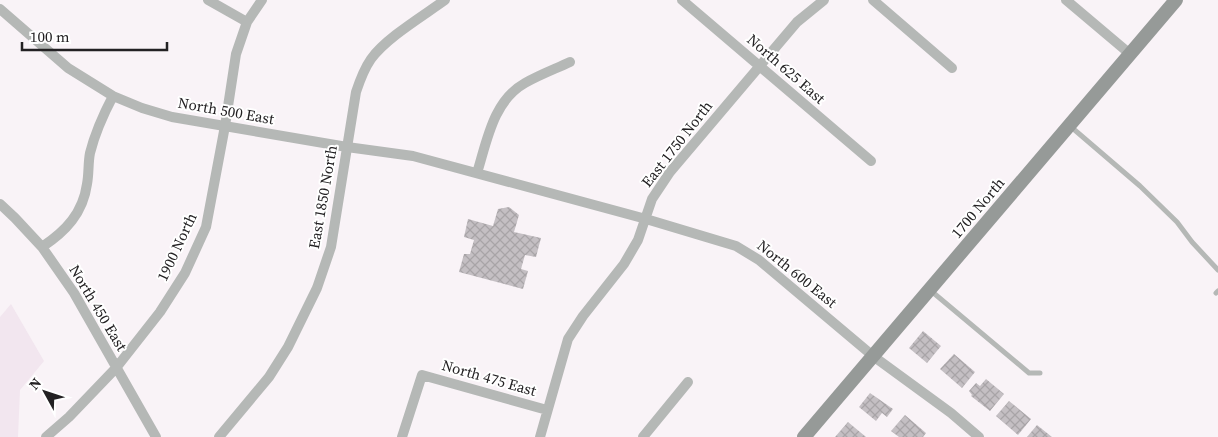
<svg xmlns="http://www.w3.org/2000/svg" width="1218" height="437" font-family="'Source Serif 4',serif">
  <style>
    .built { fill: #f2e6ef }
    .building { fill: url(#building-cross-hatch) }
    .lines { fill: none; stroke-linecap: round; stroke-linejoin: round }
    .lane { stroke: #b5b8b6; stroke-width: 5 }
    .street { stroke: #b5b8b6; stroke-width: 10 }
    .secondary { stroke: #969a98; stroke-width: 14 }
    .labels { text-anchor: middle; stroke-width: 4; stroke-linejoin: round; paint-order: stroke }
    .street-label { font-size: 15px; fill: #232123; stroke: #fff }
  </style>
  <defs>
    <pattern id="building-cross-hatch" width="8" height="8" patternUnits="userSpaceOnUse" patternTransform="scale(1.25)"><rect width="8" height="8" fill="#c4bfc3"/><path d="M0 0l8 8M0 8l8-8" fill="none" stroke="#a8a4a7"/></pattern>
  </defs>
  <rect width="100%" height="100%" fill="#f9f3f7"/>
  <path class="built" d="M11 304 44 361 20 390 18 437H0V317Z"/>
  <path class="building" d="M509 207 519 215 514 232 541 238 536 257 525 255 521 269 528 271 523 289 459 272 464 254H470L474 240 464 237 468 219 493 226 498 209Z
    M923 331 941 346 927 363 909 348Z
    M954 354 975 372 962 388 940 369Z
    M986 379 1004 394 990 411 971 396 972 395 969 391 976 383 980 386Z
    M870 393 893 409 887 417 882 413 876 421 859 407Z
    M1009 401 1031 419 1018 435 996 416Z
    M905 415 926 433 923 437H899L891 431Z
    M848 422 866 437H835Z
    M1037 425 1052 437H1027Z"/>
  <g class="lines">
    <path class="lane" d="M1070 126 1140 186 1177 222 1192 242 1218 270
      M930 290 1029 373H1040
      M1216 293 1218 291"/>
    <path class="street" d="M208 0 247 22
      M682 0 871 161
      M873 0 952 68
      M1066 0 1130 54
      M0 9 68 68 113 96 142 108 172 117 347 147 413 156 646 219 736 246 759 260 873 356 951 413 979 437
      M477 173C487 141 493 101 525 83 539 75 555 69 570 62
      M0 204 15 218 42 247 74 293 156 437
      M42 247C66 231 83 213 87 184 89 174 88 163 90 153 95 133 103 115 113 96
      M46 437 69 417 116 368 160 312 185 273 206 227 225 126 236 54 247 22 262 0
      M219 437 269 377 288 347 317 288 331 247 356 92C360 80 364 69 371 59 386 38 423 16 445 0
      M402 437 422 375 547 410
      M540 437 568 339 583 316 624 264 638 240 652 199 670 172 797 22 824 0
      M643 437 688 382"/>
    <path class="secondary" d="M804 437 1176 0"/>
  </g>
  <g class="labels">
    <g class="street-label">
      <text transform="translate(786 69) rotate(41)" y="5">North 625 East</text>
      <text transform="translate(226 111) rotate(10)" y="5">North 500 East</text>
      <text transform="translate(677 144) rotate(-52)" y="5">East 1750 North</text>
      <text transform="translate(323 197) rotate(-80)" y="5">East 1850 North</text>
      <text transform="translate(978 208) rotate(-50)" y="5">1700 North</text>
      <text transform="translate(177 247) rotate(-65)" y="5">1900 North</text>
      <text transform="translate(797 274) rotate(39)" y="5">North 600 East</text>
      <text transform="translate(98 308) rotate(59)" y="5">North 450 East</text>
      <text transform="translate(489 378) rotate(16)" y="5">North 475 East</text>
    </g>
  </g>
  <g transform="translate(45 392) rotate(310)" stroke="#ffffff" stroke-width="4" paint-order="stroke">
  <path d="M0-4L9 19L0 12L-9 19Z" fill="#232123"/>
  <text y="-8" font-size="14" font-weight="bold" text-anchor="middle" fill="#232123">N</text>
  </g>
  <path d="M22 42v8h145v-8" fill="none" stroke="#232123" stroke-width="2.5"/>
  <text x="30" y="42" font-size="15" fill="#232123" stroke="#ffffff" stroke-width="4" paint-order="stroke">100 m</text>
</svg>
